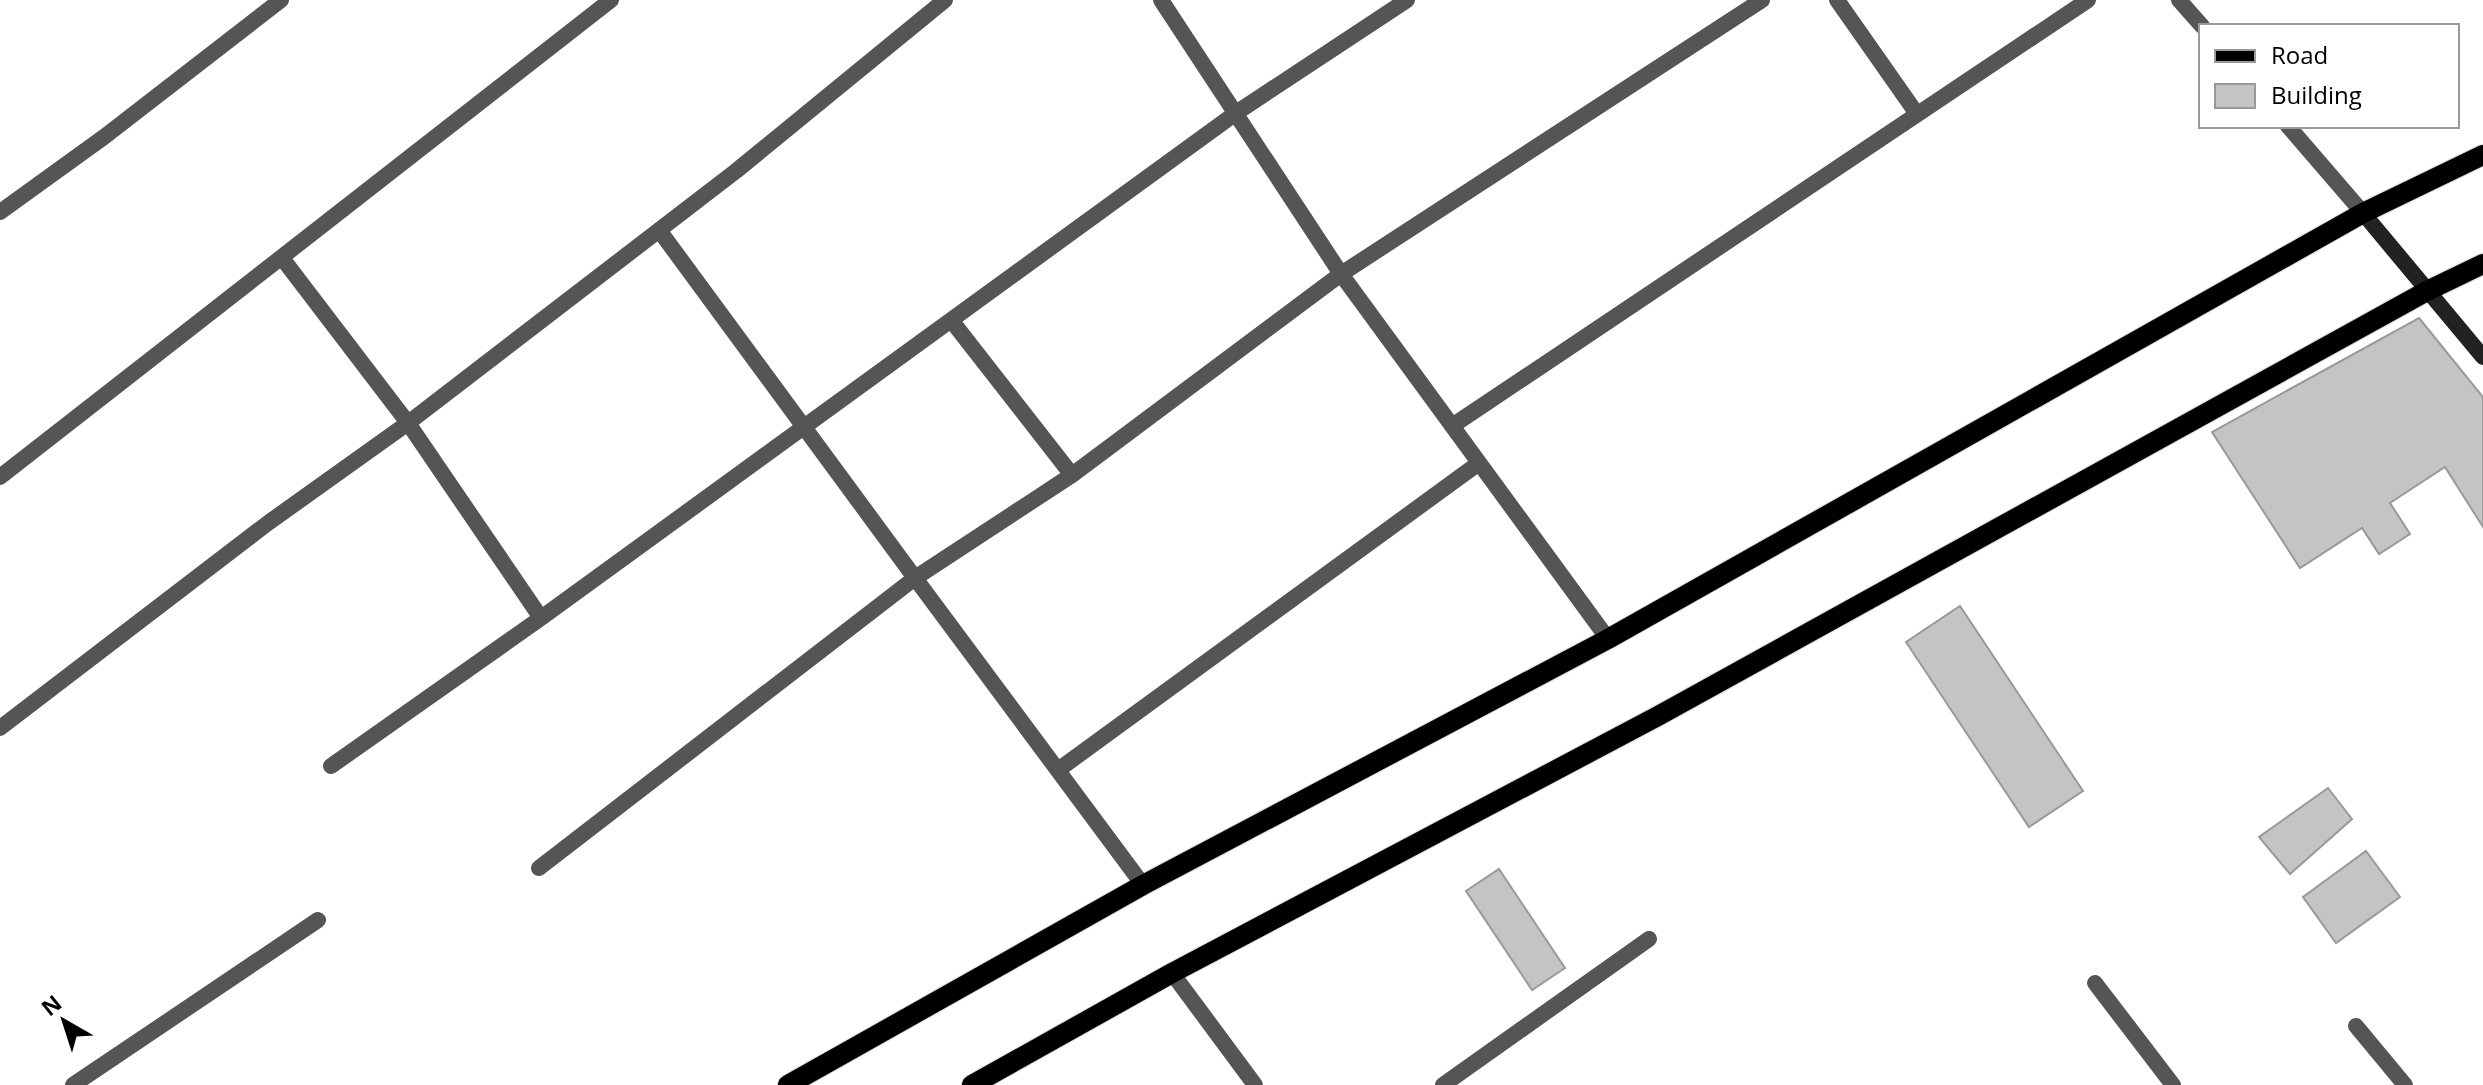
<svg xmlns="http://www.w3.org/2000/svg" width="2483" height="1085" font-family="'Open Sans',sans-serif">
  <style>
    .building { fill: #c4c4c4; stroke: #999; stroke-width: 2 }
    .lines { fill: none; stroke-linecap: round; stroke-linejoin: round }
    .primary-casing { stroke: #dbdbdb; stroke-width: 22 }
    .street { stroke: #555; stroke-width: 16 }
    .secondary { stroke: #222; stroke-width: 16 }
    .primary { stroke: #000; stroke-width: 20 }
  </style>
  <rect width="100%" height="100%" fill="#fff"/>
  <path class="building" d="M2419 318 2483 397V527L2445 467 2390 503 2410 534 2379 554 2362 528 2300 568 2212 432Z
    M1960 606 2083 791 2029 827 1906 642Z
    M2328 788 2352 819 2290 874 2259 837Z
    M2366 851 2400 897 2336 943 2303 897Z
    M1499 869 1565 968 1532 990 1466 891Z"/>
  <g class="lines">
    <defs>
      <path id="primary" d="M788 1085 1143 885 1608 639 2363 213 2483 155
        M972 1085 1172 973 1658 716 2427 291 2483 264"/>
    </defs>
    <use href="#primary" class="primary-casing"/>
    <path class="street" d="M1161 0 1341 274 1608 639
      M1837 0 1917 114
      M2179 0 2202 26
      M2288 126 2363 213
      M0 212 104 137 281 0
      M282 258 408 423 541 618
      M951 320 1072 475
      M1452 426 2088 0
      M0 477 611 0
      M0 728 268 523 408 423 736 171 945 0
      M331 766 541 618 1236 113 1407 0
      M1058 770 1479 463
      M539 868 915 578 659 230
      M1143 885 915 578 1072 475 1341 274 1762 0
      M1172 973 1255 1085
      M2095 983 2173 1085
      M2356 1026 2405 1085
      M73 1085 318 920
      M1443 1085 1649 939"/>
    <path class="secondary" d="M2363 213 2483 357"/>
    <use href="#primary" class="primary"/>
  </g>
  <rect x="2199" y="24" width="260" height="104" fill="#ffffff" stroke="#999999" stroke-width="2"/>
  <rect x="2215" y="50" width="40" height="12" fill="#000000" stroke="#999999" stroke-width="2"/>
  <text x="2271" y="64" font-size="24" fill="#000000">Road</text>
  <rect x="2215" y="84" width="40" height="24" fill="#c4c4c4" stroke="#999999" stroke-width="2"/>
  <text x="2271" y="104" font-size="24" fill="#000000">Building</text>
  <g transform="translate(64 1021) rotate(321)" stroke="#ffffff" stroke-width="6" paint-order="stroke">
  <path d="M0-6L14 30L0 20L-14 30Z" fill="#000000"/>
  <text y="-12" font-size="22" font-weight="bold" text-anchor="middle" fill="#000000">N</text>
  </g>
</svg>
